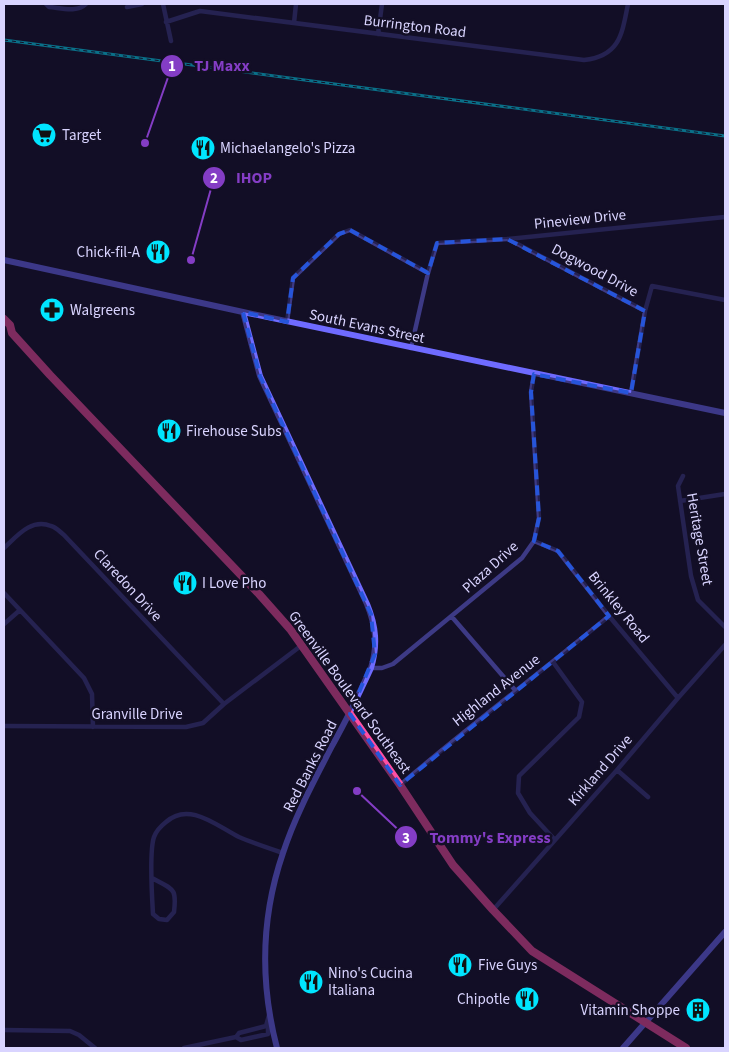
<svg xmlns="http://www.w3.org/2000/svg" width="729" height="1052" font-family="'Source Sans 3',sans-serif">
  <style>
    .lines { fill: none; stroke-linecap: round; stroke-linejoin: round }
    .street { stroke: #3d3a85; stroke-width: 4.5 }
    .secondary { stroke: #6f6bff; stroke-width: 6 }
    .highway { stroke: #ff4fa3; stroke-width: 8 }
    .rail-casing { stroke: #00e5ff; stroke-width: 3 }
    .rail { stroke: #130f26; stroke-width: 1; stroke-dasharray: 4; stroke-linecap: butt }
    .marked { fill: none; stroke: #2655da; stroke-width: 4; stroke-dasharray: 10 6; stroke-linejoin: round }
    .labels { text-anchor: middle; stroke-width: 5; stroke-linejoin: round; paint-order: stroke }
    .street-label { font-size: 15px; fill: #d9d4ff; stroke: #130f26 }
    .poi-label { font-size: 15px; fill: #d9d4ff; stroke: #130f26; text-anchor: start }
    .leader { fill: none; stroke: #843dc5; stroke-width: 2 }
    .callout-dot { fill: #843dc5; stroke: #130f26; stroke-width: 2 }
    .mark-label { font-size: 15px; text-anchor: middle; font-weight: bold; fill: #fff }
    .callout-label { font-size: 16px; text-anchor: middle; font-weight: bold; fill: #843dc5; stroke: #130f26; stroke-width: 5; stroke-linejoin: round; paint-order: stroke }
  </style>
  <rect width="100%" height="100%" fill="#130f26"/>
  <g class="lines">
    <path class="street" d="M46 4 49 7C61 8 77 13 86 4
      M163 4 171 41
      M127 7 142 4
      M166 22 200 11 584 60C620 56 622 34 628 4
      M294 23 296 4
      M378 34 382 4
      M508 239 645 311
      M287 322 293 278 339 234 350 230 428 273
      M411 348 428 273 437 243 507 239 725 217
      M631 393 645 311 652 286 725 300
      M683 476 678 486 691 576 698 600 725 627
      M680 501 725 494
      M534 541 558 551 609 616 678 698
      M4 548C17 536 31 518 51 526 56 527 60 532 64 535L224 704
      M4 593 84 678 92 694 93 727
      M452 617 515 690
      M4 624 20 610
      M553 662 582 702 579 717 519 776 518 793 530 813 555 840
      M371 668H382L393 664 522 558 534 541 539 518 531 392 534 374
      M4 726 186 727 203 723 224 704 302 645
      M617 770 648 797
      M400 785C468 727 540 673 609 616
      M152 878C173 890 177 887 174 912L167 920 159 919 153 914C152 897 149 852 154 837 156 831 161 826 166 822 189 801 217 826 239 837 253 843 268 848 283 853
      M493 910 617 770 678 698 725 645
      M4 1030 70 1031 79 1035 95 1048
      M236 1037 241 1040 268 1034V1024
      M184 1048 236 1037 239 1033 266 1026 269 1015"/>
    <path class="secondary" d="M4 260 243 312 725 413
      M243 312 260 376 367 604C376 626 378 645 371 668 359 694 346 721 332 746 314 781 295 816 283 853 261 917 260 983 277 1048
      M623 1048 725 932"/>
    <path class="highway" d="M4 319 10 325 12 333 50 375 259 594 290 629 400 785 453 865 493 910 532 951 686 1048"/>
    <defs>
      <path id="rail" d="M4 40 725 136"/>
    </defs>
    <use href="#rail" class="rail-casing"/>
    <use href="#rail" class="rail"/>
  </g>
  <path d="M0 0H729V1052H0ZM350 230 428 273 437 243 507 239 645 311 631 393 534 374 531 392 539 518 534 541 558 551 609 616 400 785 350 714 375 654 371 614 260 376 243 312 287 322 293 278 339 234Z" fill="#130f26" fill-opacity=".55" fill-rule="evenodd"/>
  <path class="marked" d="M350 230 428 273 437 243 507 239 645 311 631 393 534 374 531 392 539 518 534 541 558 551 609 616 400 785 350 714 375 654 371 614 260 376 243 312 287 322 293 278 339 234Z"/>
  <defs>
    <symbol id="supermarket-disc" viewBox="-11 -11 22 22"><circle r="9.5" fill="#00e5ff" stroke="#130f26"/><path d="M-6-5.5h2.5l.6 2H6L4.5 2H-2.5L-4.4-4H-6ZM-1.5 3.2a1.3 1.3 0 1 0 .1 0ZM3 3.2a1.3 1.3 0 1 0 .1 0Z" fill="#111"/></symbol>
    <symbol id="restaurant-disc" viewBox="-11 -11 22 22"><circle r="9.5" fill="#00e5ff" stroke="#130f26"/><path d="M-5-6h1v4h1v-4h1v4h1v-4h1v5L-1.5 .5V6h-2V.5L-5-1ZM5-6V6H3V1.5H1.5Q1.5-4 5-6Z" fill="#111"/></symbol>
    <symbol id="pharmacy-disc" viewBox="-11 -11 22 22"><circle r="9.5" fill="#00e5ff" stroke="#130f26"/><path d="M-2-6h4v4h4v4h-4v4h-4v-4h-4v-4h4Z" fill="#111"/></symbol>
    <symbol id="building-disc" viewBox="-11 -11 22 22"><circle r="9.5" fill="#00e5ff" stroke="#130f26"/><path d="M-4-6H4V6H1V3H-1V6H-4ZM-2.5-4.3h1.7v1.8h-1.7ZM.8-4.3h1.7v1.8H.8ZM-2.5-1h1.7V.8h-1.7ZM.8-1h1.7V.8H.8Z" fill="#111"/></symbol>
  </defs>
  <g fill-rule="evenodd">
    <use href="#supermarket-disc" x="30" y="121" width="28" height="28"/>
    <use href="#restaurant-disc" x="189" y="134" width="28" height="28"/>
    <use href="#restaurant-disc" x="144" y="238" width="28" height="28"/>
    <use href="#pharmacy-disc" x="38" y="296" width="28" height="28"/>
    <use href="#restaurant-disc" x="155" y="417" width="28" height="28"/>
    <use href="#restaurant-disc" x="171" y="569" width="28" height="28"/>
    <use href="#restaurant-disc" x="446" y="951" width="28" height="28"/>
    <use href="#restaurant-disc" x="297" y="968" width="28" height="28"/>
    <use href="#restaurant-disc" x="513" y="985" width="28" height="28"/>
    <use href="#building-disc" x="684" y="996" width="28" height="28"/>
  </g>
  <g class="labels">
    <g class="street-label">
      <text transform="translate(415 26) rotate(7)" y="5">Burrington Road</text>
      <text transform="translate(580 219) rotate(-6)" y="5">Pineview Drive</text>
      <text transform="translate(595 270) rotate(28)" y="5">Dogwood Drive</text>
      <text transform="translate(367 326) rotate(12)" y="5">South Evans Street</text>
      <text transform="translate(700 539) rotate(80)" y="5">Heritage Street</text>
      <text transform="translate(490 567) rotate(-42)" y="5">Plaza Drive</text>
      <text transform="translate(128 585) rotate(47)" y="5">Claredon Drive</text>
      <text transform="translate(619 607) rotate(51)" y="5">Brinkley Road</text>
      <text transform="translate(496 690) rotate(-38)" y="5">Highland Avenue</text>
      <text transform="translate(350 692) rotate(54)" y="5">Greenville Boulevard Southeast</text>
      <text x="137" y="719">Granville Drive</text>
      <text transform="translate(310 766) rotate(-63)" y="5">Red Banks Road</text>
      <text transform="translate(600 770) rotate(-49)" y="5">Kirkland Drive</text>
    </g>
    <g class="poi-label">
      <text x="62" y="140">Target</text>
      <text x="220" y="153">Michaelangelo's Pizza</text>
      <text x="140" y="257" text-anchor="end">Chick-fil-A</text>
      <text x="70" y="315">Walgreens</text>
      <text x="186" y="436">Firehouse Subs</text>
      <text x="202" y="588">I Love Pho</text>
      <text x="478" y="970">Five Guys</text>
      <text x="328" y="978">Nino's Cucina<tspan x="328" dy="17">Italiana</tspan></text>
      <text x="510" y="1004" text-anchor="end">Chipotle</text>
      <text x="680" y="1015" text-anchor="end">Vitamin Shoppe</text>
    </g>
  </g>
  <path class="leader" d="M145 143L172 66M191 260L214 178M357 791L406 837"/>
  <g class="callout-dot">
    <circle cx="145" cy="143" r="5"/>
    <circle cx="191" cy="260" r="5"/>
    <circle cx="357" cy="791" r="5"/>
    <circle cx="172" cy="66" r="12"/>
    <circle cx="214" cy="178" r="12"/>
    <circle cx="406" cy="837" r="12"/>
  </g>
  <g class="mark-label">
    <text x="172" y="71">1</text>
    <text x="214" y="183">2</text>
    <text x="406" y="843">3</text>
  </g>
  <g class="callout-label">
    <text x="222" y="71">TJ Maxx</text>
    <text x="254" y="183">IHOP</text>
    <text x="490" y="843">Tommy's Express</text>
  </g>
  <rect width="729" height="1052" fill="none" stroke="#d9d4ff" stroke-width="10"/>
</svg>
